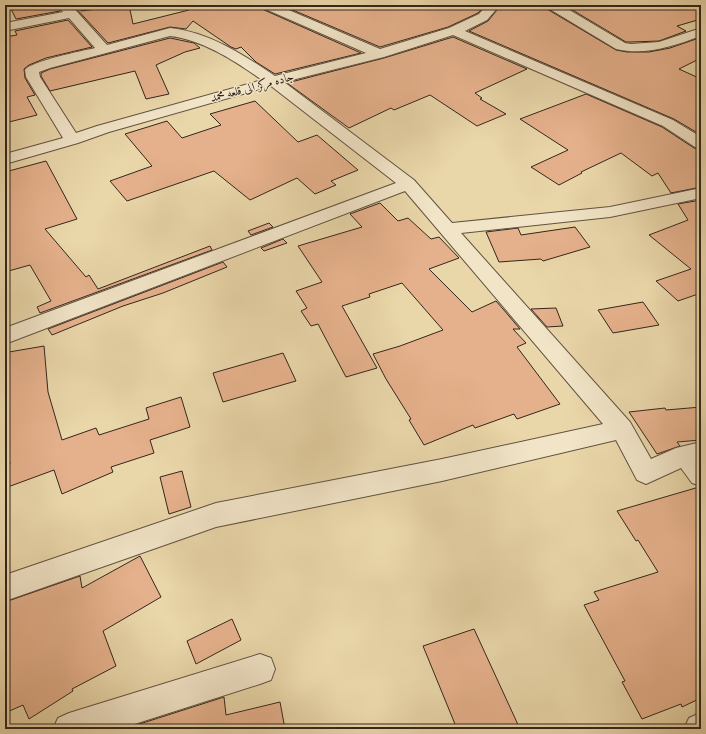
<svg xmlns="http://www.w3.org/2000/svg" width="706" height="734" font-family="'IM FELL English',Amiri,serif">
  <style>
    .building { fill: #e5b18c; stroke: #34261d }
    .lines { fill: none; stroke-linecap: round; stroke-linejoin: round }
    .minor-casing { stroke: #615240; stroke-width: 2 }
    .minor { fill: #f1e4c7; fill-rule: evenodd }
    .labels { text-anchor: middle; stroke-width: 3; stroke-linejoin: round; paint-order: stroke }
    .far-street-label { font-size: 12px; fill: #34261d; stroke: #f1e4c7 }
  </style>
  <rect width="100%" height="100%" fill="#e9d6a9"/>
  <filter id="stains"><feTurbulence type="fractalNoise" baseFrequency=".005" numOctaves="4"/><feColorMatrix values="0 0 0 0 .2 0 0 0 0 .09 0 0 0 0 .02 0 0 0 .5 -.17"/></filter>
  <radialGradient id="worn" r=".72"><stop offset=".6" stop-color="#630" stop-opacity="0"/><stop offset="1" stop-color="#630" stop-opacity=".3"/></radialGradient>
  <path class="building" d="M9 5H57L60 11 16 19Z
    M73 5H81V11L129 5 133 24 189 10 186 5H260L262 9 361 53 275 74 256 62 241 47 236 49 231 47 193 21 186 29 170 27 108 43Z
    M281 5H485L478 13 448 27 380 47Z
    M501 5H545L547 9 616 50 627 52H649L670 48 699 38 701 39V58L679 69 701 79V135L674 119 469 31 488 21Z
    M564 5H701V19L677 26 686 31 659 41 631 42H626Z
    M68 20 92 47 46 58 29 65 24 69 25 78 35 95 27 97 37 115 5 123V37L17 35 15 31Z
    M453 37 527 69 475 93 482 98 480 99 506 114 477 126 430 95 394 110 391 108 349 128 287 83 384 58Z
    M170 38 194 43 200 48 185 52 156 65 169 94 146 99 135 71 50 91 41 76V73L50 69Z
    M586 94 662 127 694 148 701 150V187L671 193 658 173 652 176 621 153 581 172 582 173 559 185 531 167 568 150 520 119Z
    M255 101 298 142 317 135 358 170 331 181 336 185 315 194 297 178 250 200 214 171 127 201 110 181 152 166 125 134 167 121 182 138 221 125 210 114Z
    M46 161 77 219 45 229 86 277 89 275 98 289 210 246 212 250 40 313 37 307 51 301 30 265 5 272V172Z
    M701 200V293L678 301 656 281 691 269 649 235 688 220 678 204Z
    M380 203 398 221 408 218 431 239 439 237 459 258 429 269 472 312 496 301 503 309 520 329H513L526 343 517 347 560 404 517 419 514 414 475 428 473 425 424 445 409 420 411 419 386 379 373 354 400 346 443 330 402 283 369 294 370 297 342 306 377 368 346 377 318 324 311 326 301 311 307 308 296 291 322 282 298 246 362 227 350 214Z
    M269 223 273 227 251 235 248 231Z
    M575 227 590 247 543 261 541 259 499 262 486 232 518 228 521 235Z
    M283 239 287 243 264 251 261 248Z
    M223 262 227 267 163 293 123 306 52 335 48 329Z
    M643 302 659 325 613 333 598 310Z
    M556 308 563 326 547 327 531 309Z
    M44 346 48 392 62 440 96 428 99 435 149 419 146 408 181 397 190 427 150 440 154 453 111 467 113 472 62 494 54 470 5 488V465L10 464 5 443V392L9 352Z
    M283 353 296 381 223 402 213 373Z
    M701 407V440L677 442 680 446 657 454 629 412 665 408 666 410Z
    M182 471 191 507 169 514 160 477Z
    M699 487H701V698L682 707 681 704 642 719 622 682 625 681 584 605 599 600 594 592 658 572 638 540 636 541 617 511Z
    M140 556 161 597 103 631 116 666 72 689 73 691 29 719 23 705 5 713V602L80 576 82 588Z
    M232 619 241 640 196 664 187 641Z
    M474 629 520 729H457L423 646Z
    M224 697 226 715 280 702 285 729H124Z"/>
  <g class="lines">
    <defs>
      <path id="minor" d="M58 5H71L107 45 170 28C209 32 244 55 275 76L366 53 263 8 261 5H277L380 49 449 28 479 14 487 5H500L487 20 465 31 673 120 701 137V149L695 147 663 126 453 35 384 57 284 82 414 180 452 223 610 207 701 188V198L610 217 461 233 630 422 651 459 676 448 701 442V486L692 483 681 468 646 484 637 480 616 440 442 481 216 527 5 601V575L216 503 442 459 603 424 405 191 5 344V328L396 183 271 86 109 132 78 143 5 164V154L63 138 26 77 25 70C31 61 82 51 95 48L69 18 5 31V23L63 12ZM170 36C203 40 235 61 262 80L97 126 76 133 40 77 39 72 50 68Z
        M546 5H561L625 43 631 44 659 42 701 28V36C673 46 646 56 616 49L548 8Z
        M260 654 271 658 275 669 271 680 260 684 119 729H53L58 718 69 713Z
        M700 713 701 729H684L689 718Z"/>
    </defs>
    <use href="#minor" class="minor-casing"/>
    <use href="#minor" class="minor"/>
  </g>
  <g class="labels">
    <g class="far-street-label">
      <text transform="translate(252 87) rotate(-15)" y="4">جاده مرکز الی قلعه محمد</text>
    </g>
  </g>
  <rect width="706" height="734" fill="none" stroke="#e9d6a9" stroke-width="20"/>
  <rect x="6" y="6" width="694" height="722" fill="none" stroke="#34261d" stroke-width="2"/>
  <rect x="10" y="10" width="686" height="714" fill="none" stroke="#34261d"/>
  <rect width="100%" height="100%" filter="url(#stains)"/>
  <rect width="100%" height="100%" fill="url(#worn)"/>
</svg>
